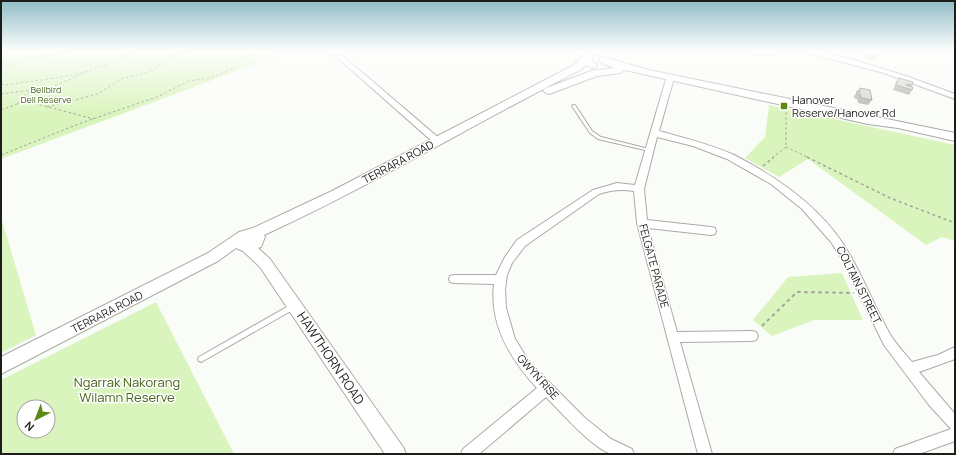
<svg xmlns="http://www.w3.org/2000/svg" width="956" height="455" font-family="Manrope,sans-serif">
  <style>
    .green { fill: #daf4bd; fill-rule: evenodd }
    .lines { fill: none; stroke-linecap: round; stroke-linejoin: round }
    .lane-casing { stroke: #aaaba8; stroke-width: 2 }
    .street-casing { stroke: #aaaba8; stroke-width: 2 }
    .secondary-casing { stroke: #aaaba8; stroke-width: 2 }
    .path-far2 { stroke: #a2a3a0; stroke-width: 1; stroke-dasharray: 2.5 2.5; stroke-linecap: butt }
    .path-far1 { stroke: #a2a3a0; stroke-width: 1.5; stroke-dasharray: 3 3; stroke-linecap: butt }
    .path { stroke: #a2a3a0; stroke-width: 2; stroke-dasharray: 3.5 3.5; stroke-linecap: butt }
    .lane { fill: #fff; fill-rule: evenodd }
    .street { fill: #fff; fill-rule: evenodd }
    .secondary { fill: #fff; fill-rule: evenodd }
    .wall { fill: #b7b9b5 }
    .shaded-wall { fill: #959694 }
    .building { fill: #d5d7d3; stroke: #959694 }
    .poi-dot { fill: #5e8814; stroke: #fff; stroke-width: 1.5 }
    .labels { text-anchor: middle; stroke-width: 3; stroke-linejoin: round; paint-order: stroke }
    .far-park-label { font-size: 9px; fill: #456217; stroke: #fff }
    .poi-label { font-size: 11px; fill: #1d1d1c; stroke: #fff; text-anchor: start }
    .street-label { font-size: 11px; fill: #1d1d1c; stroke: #fff }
    .near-street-label { font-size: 13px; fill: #1d1d1c; stroke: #fff }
    .near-park-label { font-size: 13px; fill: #456217; stroke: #fff }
  </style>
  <rect width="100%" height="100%" fill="#fafcf8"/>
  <path class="green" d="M1 51H290L1 159Z
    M769 105 955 145V241L942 237 926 245 808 159 779 177 745 158 765 137Z
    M1 217 36 335 1 353Z
    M842 273 863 320H814L772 336 753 320 788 277Z
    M156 302 234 454H1V380ZM24 407H48V431H24Z"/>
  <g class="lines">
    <defs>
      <path id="lane" d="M573 105H575L592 131 601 137 649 149 651 150 649 151 598 139 590 133 572 106Z
        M292 304H296L297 306 296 308 203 361 201 362 199 361 198 359 199 357Z"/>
      <path id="street" d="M330 51H337L440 139 441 141 440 143H434Z
        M746 51H779C772 56 753 56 746 51Z
        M801 51H819L854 60 906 76 955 94V99L884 73Z
        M667 76H670L674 78 659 131C684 138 710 144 734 155 779 178 825 210 850 255 865 281 876 310 891 336 897 345 905 354 912 362L938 355 955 347V359L919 372 955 414V441L919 454H893L895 449 951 429 929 405 884 345 842 259 831 242 802 209 771 184 727 159 693 146 657 137 644 189 647 220 711 227 715 228 716 231 715 234 711 235 648 228 677 332 752 331 756 332 758 336 756 340 752 341 680 342 712 454H698L637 223 634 191C622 189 611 190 599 194L525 246 512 263 507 275 505 289 506 308 515 339 530 363 585 418 611 439 632 449 634 454C627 454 618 455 612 454 593 449 560 411 546 397L479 454H461L463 449 537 388C511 360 489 325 494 284L454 283 450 282 449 279 450 276 454 275H496L505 257 517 240 593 190 617 183 635 185Z"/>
      <path id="secondary" d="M588 51H598L591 59 597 65 596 67 592 68 586 65 582 69C475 123 373 185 264 235L265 237 261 247 258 248 270 259 403 447 406 454H385L260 267 243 251 236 248 218 261 1 374V357L208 253 239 232 253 228 332 191 574 65Z
        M604 57 649 70 955 133V141L898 128 868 124 625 70 620 73 597 76 552 93 548 94 543 91 544 89 591 71 614 68 600 62 599 60 600 58Z"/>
    </defs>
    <use href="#lane" class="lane-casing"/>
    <use href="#street" class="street-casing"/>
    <use href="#secondary" class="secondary-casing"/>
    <path class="path-far2" d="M613 51 615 55
      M1 63H7
      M1 69 17 61 73 51
      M1 84 5 85C30 81 56 79 81 73 100 68 118 60 135 51
      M1 94 49 88 87 72
      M18 104 21 98 30 91
      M47 107 98 94 121 79 149 72 178 53 191 51
      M1 110 20 103H33L94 119
      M786 147 809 158
      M1 155 81 123 157 97 189 81 210 78 235 68 243 59 254 51
      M772 158 786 147V111"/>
    <path class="path-far1" d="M807 157 890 198 955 223
      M763 166 774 157"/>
    <path class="path" d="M762 326 797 292 854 293"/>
    <use href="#lane" class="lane"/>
    <use href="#street" class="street"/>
    <use href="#secondary" class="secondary"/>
  </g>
  <path class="wall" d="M867 51H881L873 60 864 57 867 53 866 52Z
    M900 51H913L909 54Z
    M899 78 912 85 911 87 912 90 909 95 893 90 896 82Z
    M860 88 872 100 868 105 858 103 857 99 854 98V96Z"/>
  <path class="shaded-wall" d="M880 51H881L880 52 873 60 876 55Z"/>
  <path class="building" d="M869 51H880L876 55 867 52Z
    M899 78 913 82 912 85 907 84 906 85 913 87 912 90 896 85Z
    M860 88 870 90 872 100 861 98 860 94H857V91L860 92Z"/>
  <linearGradient id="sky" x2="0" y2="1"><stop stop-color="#91bcc6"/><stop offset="0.45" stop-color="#fdfefc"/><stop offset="1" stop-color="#fdfefc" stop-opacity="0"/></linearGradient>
  <rect width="956" height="114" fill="url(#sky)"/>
  <rect class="poi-dot" x="780" y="102" width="8" height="8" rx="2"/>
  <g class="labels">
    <g class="far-park-label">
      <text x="46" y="93">Bellbird<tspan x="46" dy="10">Dell Reserve</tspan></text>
    </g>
    <g class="poi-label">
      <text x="792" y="104">Hanover<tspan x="792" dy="13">Reserve/Hanover Rd</tspan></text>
    </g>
    <g class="street-label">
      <text transform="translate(398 162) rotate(-28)" y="4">TERRARA ROAD</text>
      <text transform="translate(654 266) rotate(75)" y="4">FELGATE PARADE</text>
      <text transform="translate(859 285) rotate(63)" y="4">COLTAIN STREET</text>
      <text transform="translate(107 312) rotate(-27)" y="4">TERRARA ROAD</text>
      <text transform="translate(538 377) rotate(48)" y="4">GWYN RISE</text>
    </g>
    <g class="near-street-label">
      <text transform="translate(331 358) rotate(56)" y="5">HAWTHORN ROAD</text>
    </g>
    <g class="near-park-label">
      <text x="127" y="387">Ngarrak Nakorang<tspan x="127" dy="15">Wilamn Reserve</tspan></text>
    </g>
  </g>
  <rect width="956" height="455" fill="none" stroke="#1d1d1c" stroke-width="4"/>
  <g transform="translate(36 419) rotate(222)"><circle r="19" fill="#ffffff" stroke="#a5a5a4"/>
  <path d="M0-3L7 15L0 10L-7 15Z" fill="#5e8814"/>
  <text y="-6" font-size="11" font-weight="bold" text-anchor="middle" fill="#1d1d1c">N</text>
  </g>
</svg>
